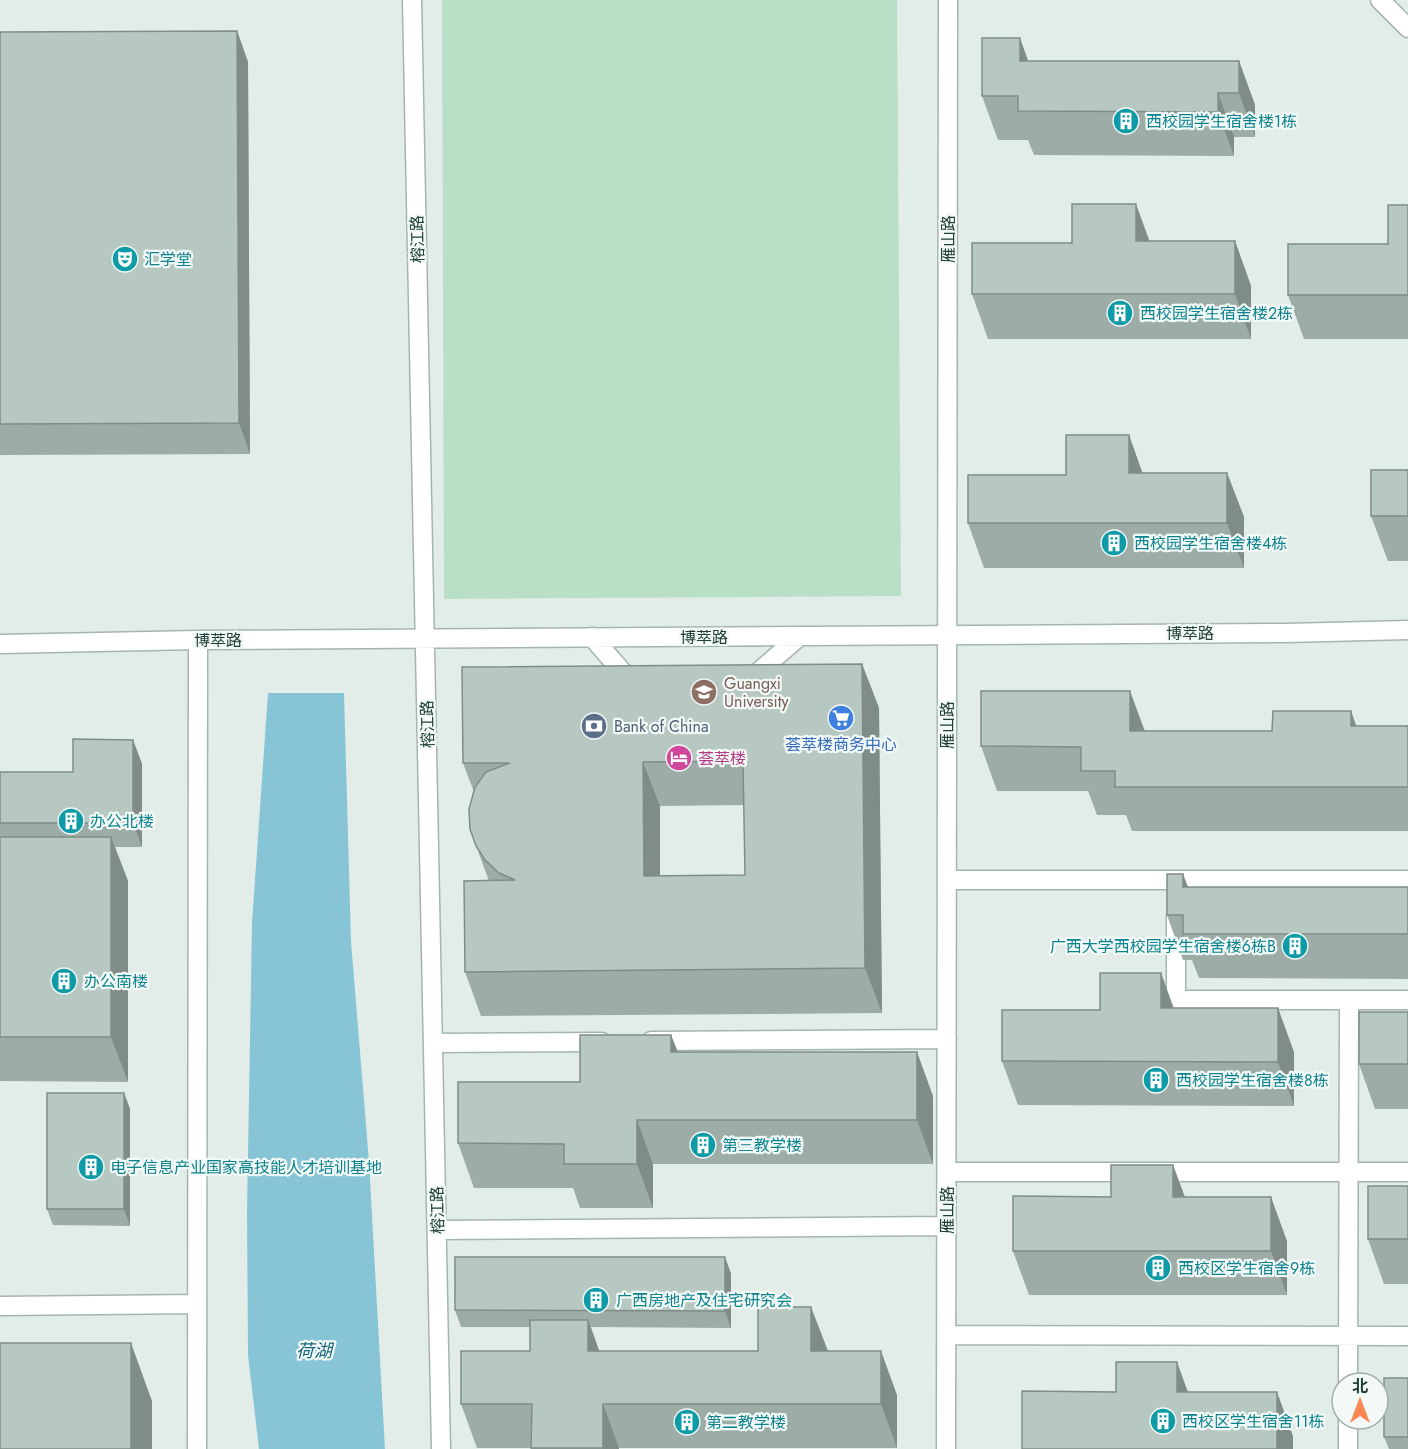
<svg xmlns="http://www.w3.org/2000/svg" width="1408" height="1449" font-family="Jost,'Noto Sans SC',sans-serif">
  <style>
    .green { fill: #b9e0c6 }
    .water { fill: #87c5d6 }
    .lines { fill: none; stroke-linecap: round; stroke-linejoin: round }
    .minor-casing { stroke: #a4b5b1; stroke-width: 21 }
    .minor { stroke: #fff; stroke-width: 18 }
    .wall { fill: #9daca7; fill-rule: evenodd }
    .shaded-wall { fill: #808c88 }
    .building { fill: #b7c8c2; stroke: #808c88; stroke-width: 1.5; fill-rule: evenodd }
    .labels { text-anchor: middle; stroke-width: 4.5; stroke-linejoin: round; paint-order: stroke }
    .culture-label { font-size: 16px; fill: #0d838f; stroke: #f3f9f6; text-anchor: start }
    .street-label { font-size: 16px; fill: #213f39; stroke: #f3f9f6 }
    .education-label { font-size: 16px; fill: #785e54; stroke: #f3f9f6; text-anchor: start }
    .service-label { font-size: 16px; fill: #4e5e75; stroke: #f3f9f6; text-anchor: start }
    .shop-label { font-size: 16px; fill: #366cbe; stroke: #f3f9f6 }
    .hotel-label { font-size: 16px; fill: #b23c85; stroke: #f3f9f6; text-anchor: start }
    .water-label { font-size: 18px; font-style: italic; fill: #17687f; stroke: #f3f9f6 }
  </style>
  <rect width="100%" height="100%" fill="#e2ede9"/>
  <path class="green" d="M442 0H897L901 596 444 599Z"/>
  <path class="water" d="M268 693H344L351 941 369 1162 385 1449H259L248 1355 247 1212 252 923Z"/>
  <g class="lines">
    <defs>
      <path id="minor" d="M412 0 441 1449
        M1380 0 1408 28
        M592 637 626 676H636
        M0 644 198 640 1286 633 1408 630
        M747 675H755L800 636
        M947 880H1408
        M1176 917V1000H1408
        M651 1041 947 1039
        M433 1043 602 1042
        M947 1172H1408
        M437 1230 946 1226
        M0 1306 197 1304
        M946 1335 1408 1336
        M1348 1383 1349 1000
        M1348 1419V1449
        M197 1449 198 640
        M946 1449 948 0"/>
    </defs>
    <use href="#minor" class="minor-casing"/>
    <use href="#minor" class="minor"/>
  </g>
  <path class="wall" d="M237 31 248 62 250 454 0 455V32Z
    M1028 61H1239L1255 105V137H1234V156L1034 155 1028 140H998L982 96Z
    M1408 205V339H1304L1288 295 1388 244Z
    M1149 241H1235L1251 286V339H988L972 294 1072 243Z
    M1129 435 1142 473H1227L1244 517V568H984L968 523 1066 475Z
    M1408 470V561H1388L1371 516Z
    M862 664 879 708 882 1013 481 1016 465 972 489 881 470 829 474 792 463 763ZM744 805 745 875 660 876V806Z
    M1130 691 1145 731H1272L1357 726H1408V831H1132L1126 815H1097L1088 791H997L981 746Z
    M133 740 142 764V847H115L128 881V1082L0 1081V772H73Z
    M1183 874 1188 887H1408V979L1199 978 1192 960H1183L1167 915Z
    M1161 973 1173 1008 1294 1052V1106L1018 1105 1002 1061 1100 1010Z
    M1408 1012V1109H1375L1359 1064Z
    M671 1035 678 1052 933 1096V1164H653V1208H580L573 1188H474L458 1143Z
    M124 1093 130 1109V1226L53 1225 47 1209Z
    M1173 1165 1185 1197 1287 1241V1295H1029L1013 1251 1111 1197Z
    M1408 1186V1284H1384L1368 1239Z
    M725 1257 731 1274V1328L591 1327 599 1351H827L897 1395V1448H619V1449H532L531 1448H477L461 1404 530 1351V1327H461L455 1310Z
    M1408 1378V1449H1389L1384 1437Z"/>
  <path class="shaded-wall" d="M237 31 248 62 250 454 239 423Z
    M1020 38 1036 83 1020 61Z
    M1239 61 1255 105V137L1239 93Z
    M1218 93 1234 137V156L1218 112Z
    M1136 204 1152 248 1136 241Z
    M1235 241 1251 286V339L1235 294Z
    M1129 435 1145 480 1129 473Z
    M1227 473 1244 517V568L1227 523Z
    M862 664 879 708 882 1013 865 968Z
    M1130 691 1146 736 1130 731Z
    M1351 711 1367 756 1351 726Z
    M133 740 142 764V847L133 823Z
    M643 762 660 806V920L644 876Z
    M111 837 128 881V1082L111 1037Z
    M1183 874 1199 918 1183 887Z
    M1161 973 1177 1017 1161 1008Z
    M1278 1008 1294 1052V1106L1278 1062Z
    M671 1035 688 1079 671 1052Z
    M917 1052 933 1096V1164L917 1120Z
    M124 1093 130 1109V1226L124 1209Z
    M637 1120 653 1164V1208L637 1164Z
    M1173 1165 1189 1209 1173 1197Z
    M1271 1197 1287 1241V1295L1271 1251Z
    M725 1257 731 1274V1328L725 1311Z
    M811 1307 828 1351H811Z
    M588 1320 604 1364 588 1351Z
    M131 1343 152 1401V1449H131Z
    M881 1351 897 1395V1448L881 1404Z
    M1177 1362 1193 1406 1177 1392Z
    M1277 1392 1293 1436V1449H1277Z
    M603 1404 619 1448V1449H603Z"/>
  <path class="building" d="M237 31 239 423 0 424V32Z
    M982 38H1020V61H1239V93H1218V112L1018 111V96H982Z
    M1072 204H1136V241H1235V294H972V243H1072Z
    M1388 205H1408V295H1288V244H1388Z
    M1066 435H1129V473H1227V523H968V475H1066Z
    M1371 470H1408V516H1371Z
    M862 664 865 968 465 972 464 881 515 880 499 873 485 860 476 846 470 829 469 809 475 787 486 772 510 763H463L462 667ZM743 761 745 875 644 876 643 762Z
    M981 691H1130V731H1272L1273 711H1351V726H1408V787H1115V771H1081V747L981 746Z
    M73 739 133 740V823H0V772H73Z
    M0 837H111V1037H0Z
    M1167 874H1183V887H1408V934H1183V915H1167Z
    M1100 973H1161V1008H1278V1062L1002 1061V1010H1100Z
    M1359 1012H1408V1064H1359Z
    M580 1035H671V1052H917V1120H637V1164H564V1144L458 1143V1082H580Z
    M47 1093H124V1209H47Z
    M1111 1165H1173V1197H1271V1251H1013V1196L1111 1197Z
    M1368 1186H1408V1239H1368Z
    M455 1257H725V1311L455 1310Z
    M758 1307H811V1351H881V1404H603V1448H531L532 1404H461V1351H530V1320H588V1351H758Z
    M0 1343H131V1449H0Z
    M1116 1362H1177V1392H1277V1449H1022V1391L1116 1392Z
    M1384 1378H1408V1437H1384Z"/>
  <defs>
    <symbol id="building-disc" viewBox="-11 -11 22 22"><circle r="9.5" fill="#0f9aa8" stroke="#f3f9f6"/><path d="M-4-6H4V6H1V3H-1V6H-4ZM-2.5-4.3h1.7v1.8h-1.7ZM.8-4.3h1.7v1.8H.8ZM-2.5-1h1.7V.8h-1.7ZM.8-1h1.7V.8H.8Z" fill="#fff"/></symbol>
    <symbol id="theatre-disc" viewBox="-11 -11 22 22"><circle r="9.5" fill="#0f9aa8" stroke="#f3f9f6"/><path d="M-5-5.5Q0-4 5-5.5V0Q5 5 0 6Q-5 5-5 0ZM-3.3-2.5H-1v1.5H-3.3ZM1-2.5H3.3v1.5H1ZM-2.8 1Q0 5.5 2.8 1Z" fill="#fff"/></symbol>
    <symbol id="university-disc" viewBox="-11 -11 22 22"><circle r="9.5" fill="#8d6e63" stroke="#f3f9f6"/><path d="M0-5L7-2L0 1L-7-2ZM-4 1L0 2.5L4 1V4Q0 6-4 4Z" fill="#fff"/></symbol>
    <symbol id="supermarket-disc" viewBox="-11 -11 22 22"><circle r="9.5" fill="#3f7fe0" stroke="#f3f9f6"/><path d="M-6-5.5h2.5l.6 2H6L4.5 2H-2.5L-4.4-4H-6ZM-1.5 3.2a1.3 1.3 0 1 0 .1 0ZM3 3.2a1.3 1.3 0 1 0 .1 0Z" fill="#fff"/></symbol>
    <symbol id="bank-disc" viewBox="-11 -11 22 22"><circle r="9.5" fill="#5c6f8a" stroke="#f3f9f6"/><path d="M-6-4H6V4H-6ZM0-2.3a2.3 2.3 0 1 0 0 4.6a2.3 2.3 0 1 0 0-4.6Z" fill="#fff"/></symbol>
    <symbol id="hotel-disc" viewBox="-11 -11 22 22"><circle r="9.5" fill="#d1479c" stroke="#f3f9f6"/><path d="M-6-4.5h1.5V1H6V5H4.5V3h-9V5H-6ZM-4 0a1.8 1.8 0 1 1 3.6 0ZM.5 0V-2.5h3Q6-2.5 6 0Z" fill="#fff"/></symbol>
  </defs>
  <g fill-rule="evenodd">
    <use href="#building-disc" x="1111" y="106" width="30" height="30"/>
    <use href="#theatre-disc" x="110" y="244" width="30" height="30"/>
    <use href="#building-disc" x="1105" y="298" width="30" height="30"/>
    <use href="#building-disc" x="1099" y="528" width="30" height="30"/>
    <use href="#university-disc" x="689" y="677" width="30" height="30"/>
    <use href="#supermarket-disc" x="826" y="703" width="30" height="30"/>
    <use href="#bank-disc" x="579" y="711" width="30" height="30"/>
    <use href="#hotel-disc" x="664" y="743" width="30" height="30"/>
    <use href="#building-disc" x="56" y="806" width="30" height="30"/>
    <use href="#building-disc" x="1280" y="931" width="30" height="30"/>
    <use href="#building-disc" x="49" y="966" width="30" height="30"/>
    <use href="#building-disc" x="1141" y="1065" width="30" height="30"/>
    <use href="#building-disc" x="688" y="1130" width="30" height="30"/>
    <use href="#building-disc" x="76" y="1152" width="30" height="30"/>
    <use href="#building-disc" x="1143" y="1253" width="30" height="30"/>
    <use href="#building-disc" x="581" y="1285" width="30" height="30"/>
    <use href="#building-disc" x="1148" y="1406" width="30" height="30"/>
    <use href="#building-disc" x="672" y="1407" width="30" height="30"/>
  </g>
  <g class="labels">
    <g class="culture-label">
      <text x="1146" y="127">西校园学生宿舍楼1栋</text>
      <text x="144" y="265">汇学堂</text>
      <text x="1140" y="319">西校园学生宿舍楼2栋</text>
      <text x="1134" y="549">西校园学生宿舍楼4栋</text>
      <text x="90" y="827">办公北楼</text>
      <text x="1276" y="952" text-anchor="end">广西大学西校园学生宿舍楼6栋B</text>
      <text x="84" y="987">办公南楼</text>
      <text x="1176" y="1086">西校园学生宿舍楼8栋</text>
      <text x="722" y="1151">第三教学楼</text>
      <text x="110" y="1173">电子信息产业国家高技能人才培训基地</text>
      <text x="1178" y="1274">西校区学生宿舍9栋</text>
      <text x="616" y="1306">广西房地产及住宅研究会</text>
      <text x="1182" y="1427">西校区学生宿舍11栋</text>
      <text x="706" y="1428">第二教学楼</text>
    </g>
    <g class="street-label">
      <text transform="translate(417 239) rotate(-91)" y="6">榕江路</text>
      <text transform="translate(948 239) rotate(-90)" y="6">雁山路</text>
      <text x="1190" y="639">博萃路</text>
      <text x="704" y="643">博萃路</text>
      <text x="218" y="646">博萃路</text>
      <text transform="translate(427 724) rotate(-91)" y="6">榕江路</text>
      <text transform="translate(947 725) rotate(-90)" y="6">雁山路</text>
      <text transform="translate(437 1210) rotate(-91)" y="6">榕江路</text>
      <text transform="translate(947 1210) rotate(-90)" y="6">雁山路</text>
    </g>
    <g class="education-label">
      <text x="724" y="689">Guangxi<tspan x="724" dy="18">University</tspan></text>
    </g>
    <g class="service-label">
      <text x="614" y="732">Bank of China</text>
    </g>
    <g class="shop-label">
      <text x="841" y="750">荟萃楼商务中心</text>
    </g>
    <g class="hotel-label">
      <text x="698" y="764">荟萃楼</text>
    </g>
    <g class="water-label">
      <text x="314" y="1357">荷湖</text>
    </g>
  </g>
  <g transform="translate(1360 1401)"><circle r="28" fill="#f3f9f6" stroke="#9fafaa" stroke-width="1.5"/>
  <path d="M0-4.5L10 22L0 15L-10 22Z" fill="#fa8653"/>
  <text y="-9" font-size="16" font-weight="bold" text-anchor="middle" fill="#213f39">北</text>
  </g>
</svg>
